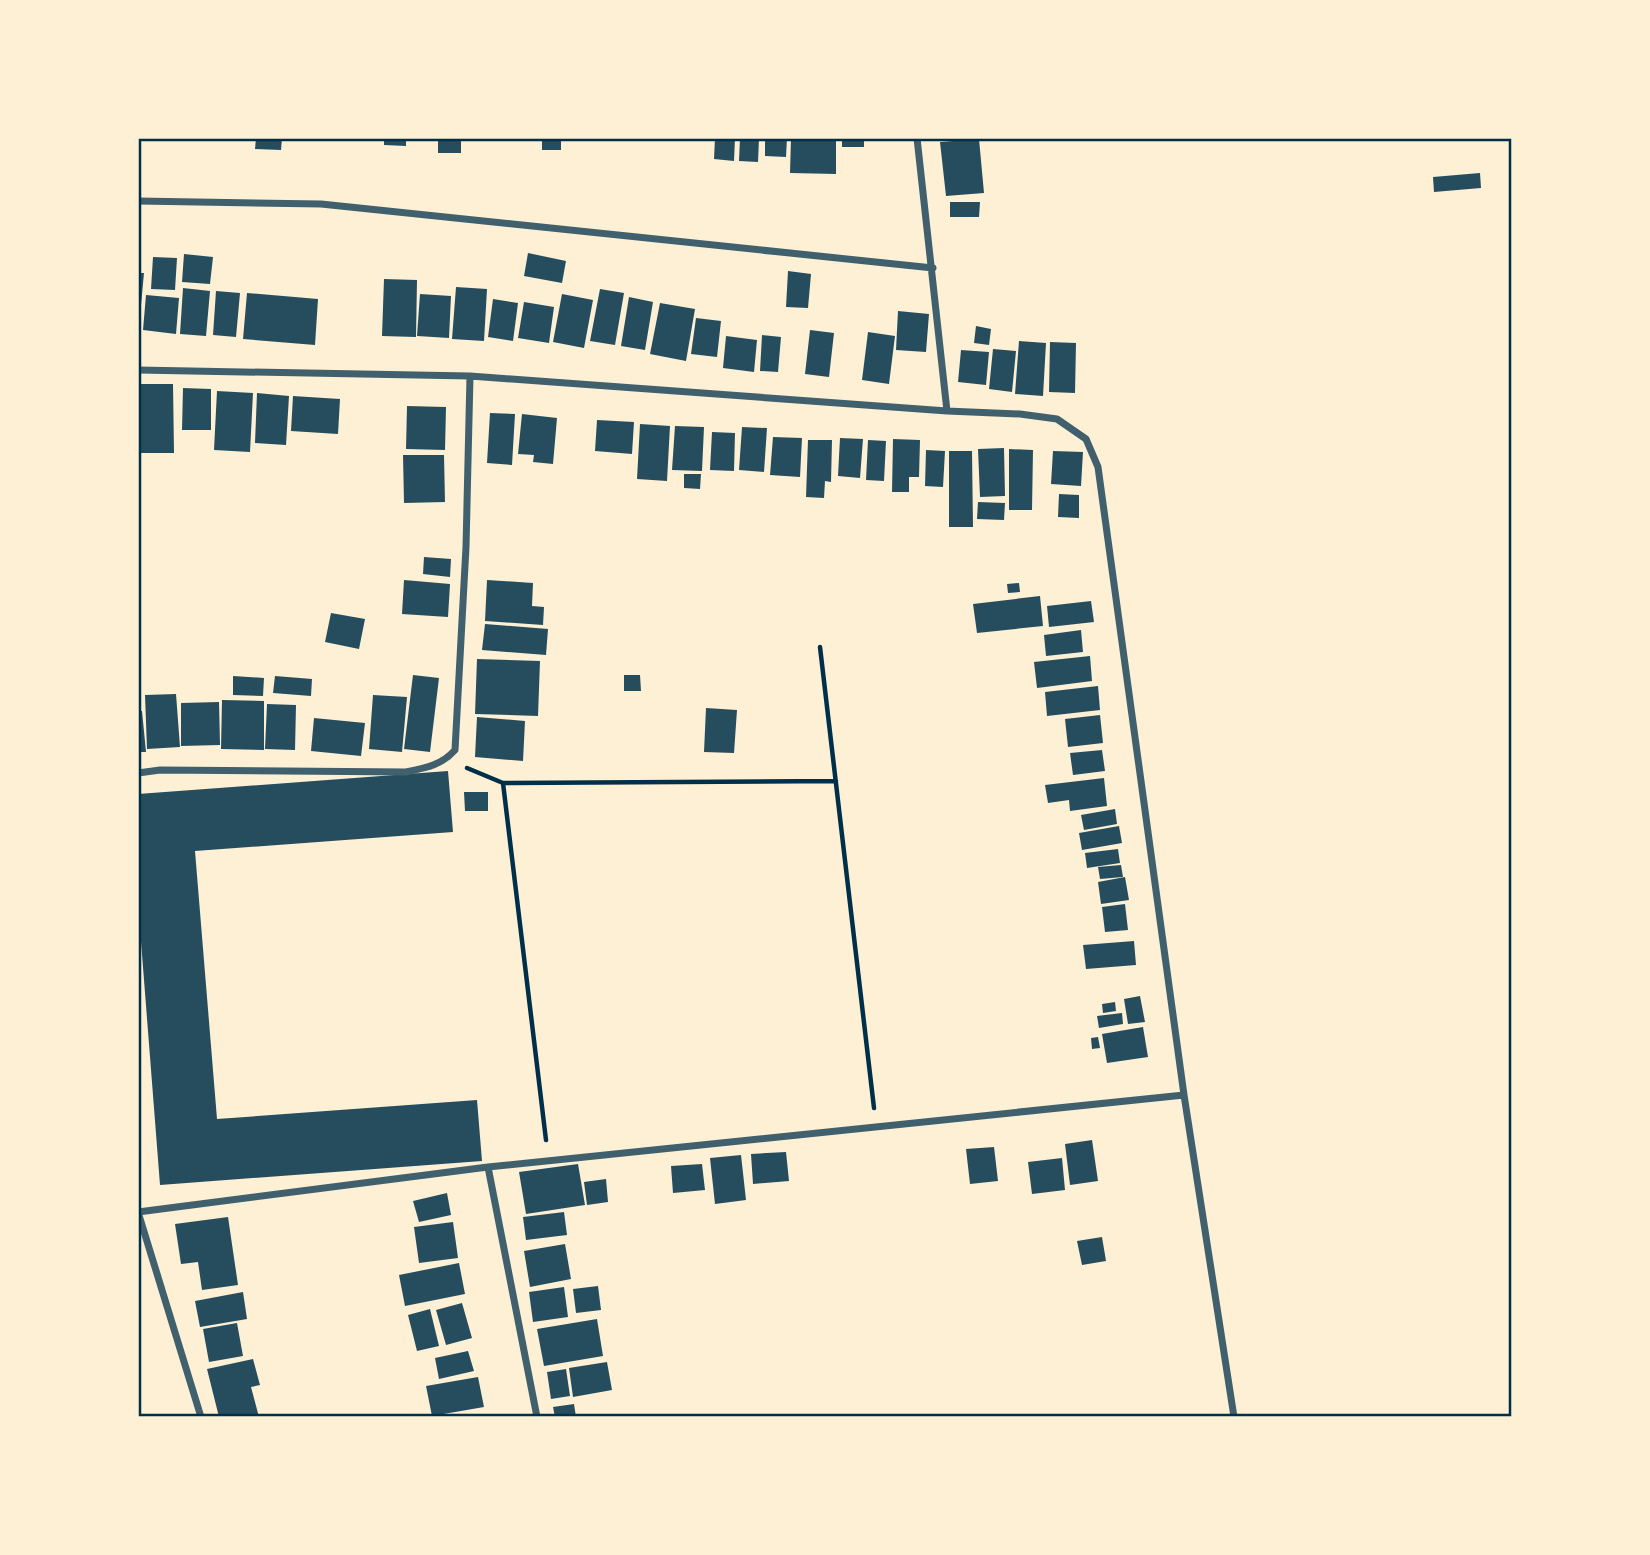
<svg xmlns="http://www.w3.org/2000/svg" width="1650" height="1555" font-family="Jost,sans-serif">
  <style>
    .building { fill: #264d5e }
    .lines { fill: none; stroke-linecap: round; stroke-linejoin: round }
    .path { stroke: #003049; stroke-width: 4.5 }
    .minor { stroke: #3f606c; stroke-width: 7 }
    .neatline { fill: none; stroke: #003049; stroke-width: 2.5 }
  </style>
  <rect width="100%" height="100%" fill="#fdf0d5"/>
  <path class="building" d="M256 138H282L281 150 255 149Z
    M384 138H406V146L384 145Z
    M438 138H461V153H438Z
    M542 138H561V150H542Z
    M715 138H735L734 161 714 159Z
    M740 138H759L758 162 739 161Z
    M765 138H787L786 157 765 156Z
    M791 138H836V174L790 173Z
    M842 138H864V147H842Z
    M979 139 984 193 946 196 940 142Z
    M1480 173 1481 188 1434 192 1433 177Z
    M950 202H980L979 217H950Z
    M528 253 566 261 562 283 524 276Z
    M184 254 213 257 210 284 182 282Z
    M153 257 177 258 175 290 151 289Z
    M788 271 811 274 808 308 786 307Z
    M138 273H144L140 316H138Z
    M384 279 417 280 416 337 382 336Z
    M456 287 487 289 484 341 452 339Z
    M183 288 210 291 206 336 180 334Z
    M600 289 624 293 615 345 590 341Z
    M216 291 240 293 236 337 213 335Z
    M247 293 318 299 315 345 243 339Z
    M420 294 451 296 449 338 417 336Z
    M562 294 593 300 584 348 553 342Z
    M146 295 179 298 176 334 143 330Z
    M629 297 653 302 645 350 621 346Z
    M493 299 518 303 513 341 488 337Z
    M524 302 554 307 549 343 518 338Z
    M660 303 695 309 686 361 650 354Z
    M898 311 929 314 926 352 896 350Z
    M696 318 721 321 717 357 691 354Z
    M976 326 991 329 989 345 974 343Z
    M810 330 834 333 829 377 805 374Z
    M868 332 895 336 889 384 862 380Z
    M762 335 781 337 778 372 760 371Z
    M726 336 757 340 754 372 723 368Z
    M1019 341 1046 343 1043 396 1015 394Z
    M1050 342 1076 343 1075 393 1049 392Z
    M993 349 1016 351 1012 392 989 389Z
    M961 350 989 352 986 385 958 382Z
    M139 384H173L174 453H139Z
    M183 388 211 389V430H182Z
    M217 391 253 393 250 452 214 450Z
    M257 393 289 396 286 445 255 443Z
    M293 396 340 399 338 434 291 431Z
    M407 406 446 407 445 450 406 449Z
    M490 413 515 414 512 465 487 463Z
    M522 414 557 418 553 464 533 462 534 455 518 454Z
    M597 420 634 422 632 454 595 451Z
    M640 424 670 426 667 481 637 479Z
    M675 426 704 427 702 471 672 470Z
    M742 427 767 428 764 472 739 470Z
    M712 432 735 433 734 471 710 470Z
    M773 437 802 438 800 477 770 475Z
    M840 438 863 439 860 478 838 476Z
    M893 439 920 440 919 477H909V492H892Z
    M808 440H832L831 482 825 481 824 498 806 497Z
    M868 440 886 441 884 481 866 480Z
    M1004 448 1005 496 980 497 978 449Z
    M1009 449 1033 450 1032 510H1009Z
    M926 450 945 451 943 487 925 486Z
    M949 451H972L973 527H949Z
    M1053 451 1083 452 1081 486 1051 484Z
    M403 455H444L445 502 404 503Z
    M684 474H701L700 489 684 488Z
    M1059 494 1079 495V518L1058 517Z
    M978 502 1005 503 1004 520 977 519Z
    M424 557 451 559 450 577 423 574Z
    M404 580 450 584 448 617 402 614Z
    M487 580 533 583 532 606 544 607 543 625 485 621Z
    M1019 583 1020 592 1008 593 1007 584Z
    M1040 596 1043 626 977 633 973 604Z
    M1091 601 1094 622 1049 627 1047 606Z
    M331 613 365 619 359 649 325 642Z
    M485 624 548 629 546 655 482 650Z
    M1081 630 1083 652 1046 656 1044 635Z
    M1090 656 1092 681 1037 688 1034 662Z
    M477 659 540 661 538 716 475 714Z
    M413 675 439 678 430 752 404 749Z
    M624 675H640L641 691H624Z
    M233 676 264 678 263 696 233 695Z
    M275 676 312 679 311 696 273 693Z
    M1098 686 1100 710 1047 716 1045 692Z
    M176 694 180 747 147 749 145 695Z
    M373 695 407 697 402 752 369 749Z
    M222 700 264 701V750L221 749Z
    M219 702 220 745 181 746V703Z
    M267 704 296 705 295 750 265 749Z
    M706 708 737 710 734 753 704 752Z
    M138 711H142L146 752H138Z
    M1100 715 1103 743 1068 747 1065 719Z
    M477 717 525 721 523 761 475 757Z
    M314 718 365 723 361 756 311 751Z
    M1102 750 1105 771 1073 775 1070 753Z
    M448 771 453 832 195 851 217 1119 477 1100 482 1161 160 1185 138 903V794Z
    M1104 778 1107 806 1070 811 1069 800 1048 803 1045 785Z
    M464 792H488V811H465Z
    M1115 809 1117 824 1084 830 1081 815Z
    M1119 826 1122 843 1082 850 1079 833Z
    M1118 849 1120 863 1087 868 1085 853Z
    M1121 865 1123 877 1100 879 1098 867Z
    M1125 877 1129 900 1101 904 1098 882Z
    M1125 904 1128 930 1105 932 1102 907Z
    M1134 941 1136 965 1086 969 1083 945Z
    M1140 996 1145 1022 1128 1024 1124 999Z
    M1115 1002 1116 1011 1103 1013 1102 1004Z
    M1122 1013 1123 1024 1099 1028 1097 1016Z
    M1143 1027 1148 1057 1107 1063 1102 1034Z
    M1098 1037 1100 1048 1092 1049 1091 1038Z
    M1092 1140 1098 1181 1070 1185 1065 1144Z
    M994 1147 998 1181 970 1184 966 1149Z
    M786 1152 789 1181 753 1184 751 1154Z
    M741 1155 746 1200 715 1204 710 1158Z
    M1062 1158 1065 1190 1032 1194 1028 1162Z
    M578 1164 585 1205 526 1214 519 1172Z
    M702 1164 705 1190 673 1193 671 1166Z
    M606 1179 608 1202 587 1205 584 1182Z
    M447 1193 451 1215 419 1222 413 1201Z
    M564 1212 567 1235 526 1240 523 1217Z
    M228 1217 238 1285 202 1290 198 1262 181 1264 175 1224Z
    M453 1222 458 1258 419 1263 414 1227Z
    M1102 1237 1106 1261 1082 1265 1077 1241Z
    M565 1244 571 1279 530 1287 524 1251Z
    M459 1263 465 1294 405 1306 399 1275Z
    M598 1286 601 1310 576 1313 573 1289Z
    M564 1287 568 1317 533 1322 529 1292Z
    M243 1292 247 1319 200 1327 195 1301Z
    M462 1303 472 1338 446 1345 436 1310Z
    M430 1309 439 1346 417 1351 408 1315Z
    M597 1319 603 1356 544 1366 537 1329Z
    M237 1323 243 1356 209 1362 203 1329Z
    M468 1351 474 1371 439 1379 435 1358Z
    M253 1359 260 1385 251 1387 259 1417H219L207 1369Z
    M607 1362 612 1390 573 1397 569 1368Z
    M566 1369 570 1396 551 1399 547 1372Z
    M478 1377 484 1407 432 1416 426 1386Z
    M574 1404 576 1417H555L553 1407Z"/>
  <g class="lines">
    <path class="path" d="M820 647 874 1108
      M467 768 503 783 836 781
      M503 783 546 1140"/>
    <path class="minor" d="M917 138 947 411
      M138 201 321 204 933 268
      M138 370 470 376 947 411 1020 414 1057 419 1086 439 1098 467 1184 1095 1234 1417
      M138 773 160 770 406 772C425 768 442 765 455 750L466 547 470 376
      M488 1167 537 1417
      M138 1212 488 1167 1184 1095
      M138 1212 201 1417"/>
  </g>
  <rect width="1650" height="1555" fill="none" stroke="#fdf0d5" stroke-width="280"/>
  <rect x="140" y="140" width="1370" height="1275" class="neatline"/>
</svg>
